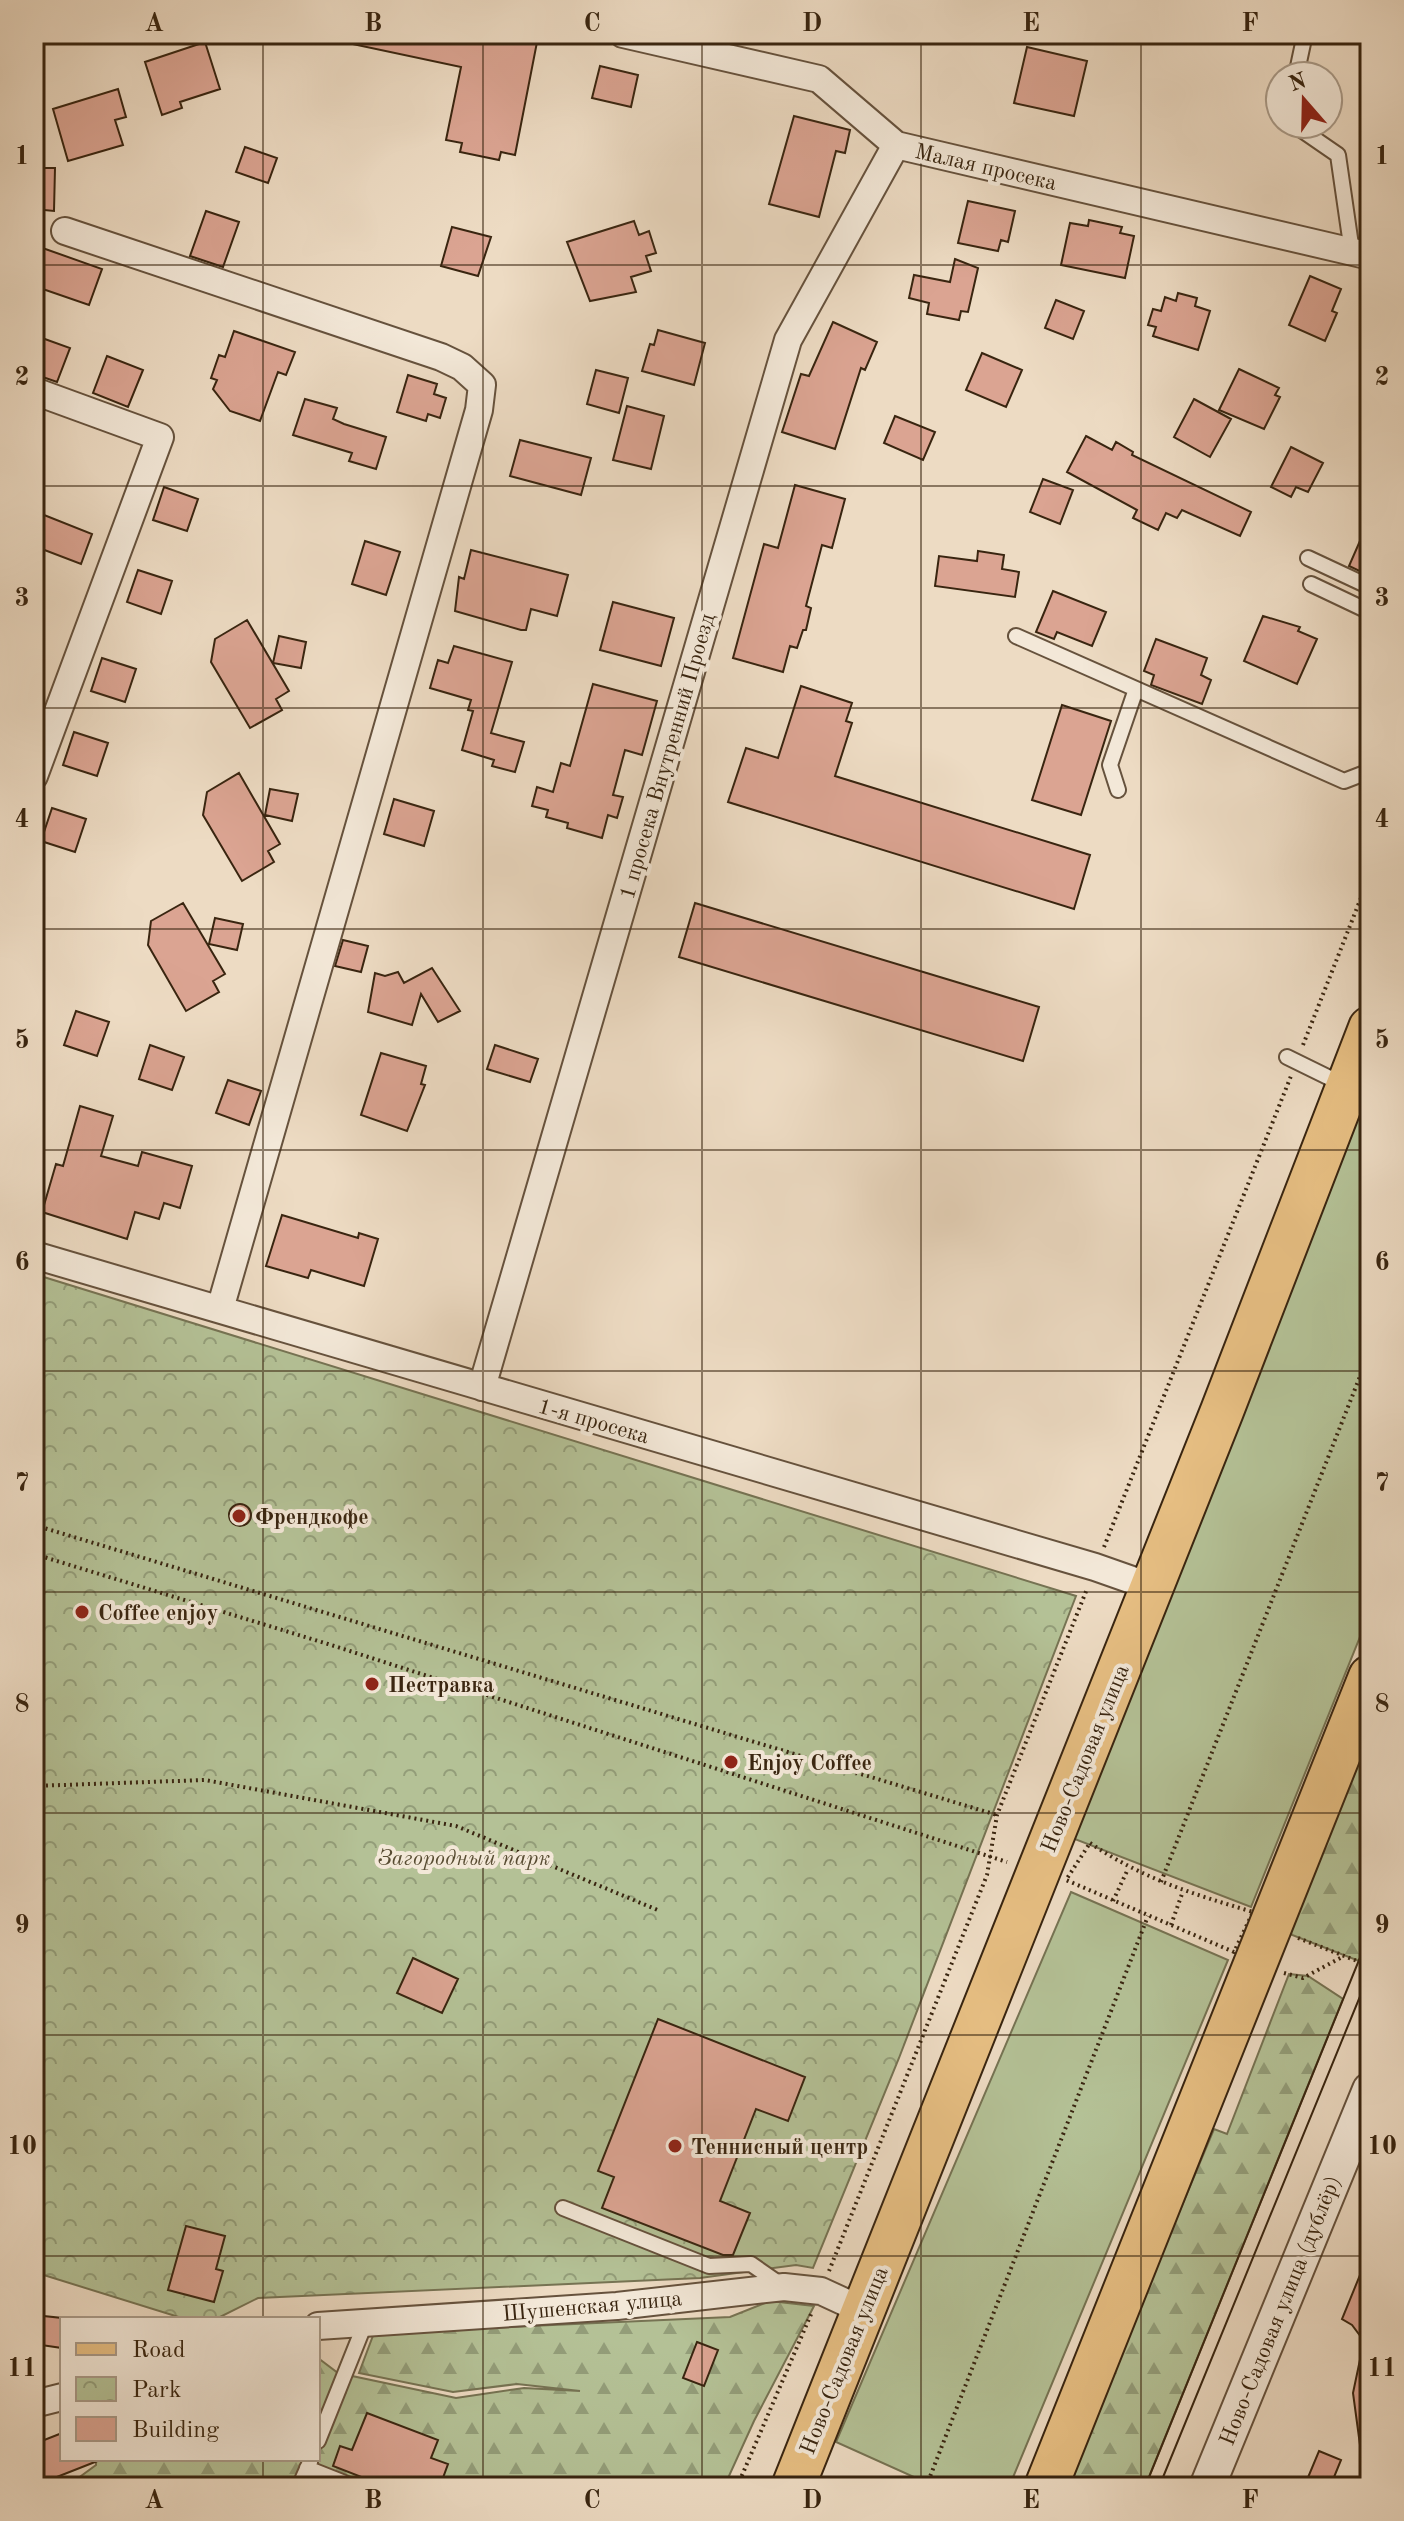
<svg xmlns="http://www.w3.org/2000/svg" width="1404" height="2521" font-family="'Old Standard TT',serif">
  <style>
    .green { fill: #b4c196; stroke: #767353; stroke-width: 2 }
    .forest { fill: url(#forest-firs); stroke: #767353; stroke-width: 2 }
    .park { fill: url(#park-crowns); stroke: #767353; stroke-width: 2 }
    .building { fill: #dba492; stroke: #392510; stroke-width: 2 }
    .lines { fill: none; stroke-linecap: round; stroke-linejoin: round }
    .service-casing { stroke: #66523d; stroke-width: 18 }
    .minor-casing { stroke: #66523d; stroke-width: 30 }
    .tertiary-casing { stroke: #66523d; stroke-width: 38 }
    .primary-casing { stroke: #392510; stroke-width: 46 }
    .path { stroke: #392510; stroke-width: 4; stroke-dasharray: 2 4; stroke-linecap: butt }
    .service { stroke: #f3e8d8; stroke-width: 14 }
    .minor { stroke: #f3e8d8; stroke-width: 26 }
    .tertiary { stroke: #f3e8d8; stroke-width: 34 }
    .primary { stroke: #e6be82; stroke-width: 42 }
    .tram { stroke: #392510; stroke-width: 2 }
    .grid { fill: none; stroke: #392510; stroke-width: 2; stroke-opacity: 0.55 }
    .poi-dot { fill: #8f2418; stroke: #f3e8d8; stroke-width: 3 }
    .labels { text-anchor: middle; stroke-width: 8; stroke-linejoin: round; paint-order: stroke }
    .street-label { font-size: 22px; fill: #392510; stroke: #f3e8d8 }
    .poi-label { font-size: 22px; font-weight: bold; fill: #392510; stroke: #f3e8d8; text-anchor: start }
    .park-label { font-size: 22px; font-style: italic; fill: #584c32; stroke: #f3e8d8 }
    .neatline { fill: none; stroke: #392510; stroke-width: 3 }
    .grid-label { font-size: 26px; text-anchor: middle; font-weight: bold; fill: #392510 }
  </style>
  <defs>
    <pattern id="forest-firs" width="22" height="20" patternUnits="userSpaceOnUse" patternTransform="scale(2)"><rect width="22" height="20" fill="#b4c196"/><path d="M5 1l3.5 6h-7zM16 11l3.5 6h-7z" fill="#939d79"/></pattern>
    <pattern id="park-crowns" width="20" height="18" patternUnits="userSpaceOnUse" patternTransform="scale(2)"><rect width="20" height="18" fill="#b4c196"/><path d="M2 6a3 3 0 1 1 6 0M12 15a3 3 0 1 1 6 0" fill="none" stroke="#939d79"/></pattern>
  </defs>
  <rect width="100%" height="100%" fill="#eddbc3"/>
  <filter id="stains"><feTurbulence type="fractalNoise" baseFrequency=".0025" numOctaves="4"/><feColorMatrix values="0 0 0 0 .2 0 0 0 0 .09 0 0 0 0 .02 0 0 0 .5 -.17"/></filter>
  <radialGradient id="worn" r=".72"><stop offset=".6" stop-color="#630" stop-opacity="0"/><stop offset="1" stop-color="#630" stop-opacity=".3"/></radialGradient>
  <path class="green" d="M1370 1108V1612L1251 1907 1072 1838 1356 1122Z
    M1071 1892 1228 1960 1009 2487H936L836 2442Z"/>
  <path class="forest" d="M1370 1729V1933L1359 1961 1287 1933Z
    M1289 1974 1308 1976 1343 1999 1145 2487H1064L1214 2129 1227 2134Z
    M770 2301 814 2306 754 2421 724 2487H66L96 2465V2459H318V2358L338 2373 456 2398 524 2388 580 2391 517 2384 453 2392 359 2373 374 2333 730 2317Z"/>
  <path class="park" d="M34 1274 1076 1596 899 2058 813 2268 796 2265 700 2278 258 2298 216 2319H185L34 2272Z"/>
  <path class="building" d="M344 34 538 37 515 155 501 152 499 160 460 152 462 143 446 140 461 67 343 42Z
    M205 42 220 89 180 102 182 108 162 115 145 62Z
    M1027 47 1087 61 1074 116 1014 103Z
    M600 66 638 75 631 107 592 98Z
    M118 89 126 117 115 120 123 145 68 161 53 109Z
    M794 116 850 130 845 153 836 151 819 217 769 204Z
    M245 147 277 158 268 183 236 172Z
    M34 168H55L54 211 34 209Z
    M968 201 1015 211 1008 242 1001 240 998 251 958 243Z
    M206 211 239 222 223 267 190 256Z
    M1089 220 1122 227 1120 233 1134 236 1125 278 1061 265 1070 223 1088 226Z
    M634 221 639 235 649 231 656 253 646 256 651 271 631 277 636 292 590 301 567 242Z
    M452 227 491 237 478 276 441 266Z
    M34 245 102 269 89 305 34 286Z
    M955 259 978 268 968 312 961 311 959 320 927 314 929 303 909 298 914 275 950 282Z
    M1310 276 1341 289 1332 311 1337 313 1325 341 1289 325Z
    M1178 293 1197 298 1195 306 1210 311 1198 350 1153 336 1156 327 1148 325 1153 309 1161 311 1165 297 1176 301Z
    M1056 300 1084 311 1073 339 1045 328Z
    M833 322 877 342 865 370 861 368 835 449 782 432 801 374 809 376Z
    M658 330 705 343 694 385 642 371 650 344 654 345Z
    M234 331 295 352 286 375 278 372 260 421 230 411 213 389 217 380 211 378 219 355 225 357Z
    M42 338 70 348 57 382 34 374V360Z
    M982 353 1022 370 1006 407 966 390Z
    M107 356 143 370 128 407 93 393Z
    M1239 369 1279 388 1275 395 1280 397 1264 429 1219 410Z
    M596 370 628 378 619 413 587 404Z
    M408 375 437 384 434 394 446 398 440 418 428 414 426 421 397 412Z
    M305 399 337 408 333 419 344 424 386 437 376 469 349 461 352 453 293 435Z
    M1194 399 1231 419 1210 457 1174 437Z
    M627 406 664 416 651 469 613 460Z
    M895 416 935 432 923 460 884 443Z
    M1086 436 1112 450 1116 442 1133 452 1132 455 1251 512 1240 536 1182 510 1177 518 1166 513 1158 530 1133 518 1137 510 1067 472Z
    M520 440 591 458 581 495 510 476Z
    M1291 447 1323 463 1308 492 1296 487 1291 497 1271 487Z
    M1043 479 1073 490 1060 524 1030 512Z
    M795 485 845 499 832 548 822 545 806 606 811 608 806 630H803L797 648 790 646 783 672 733 658 764 544 778 548Z
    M164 487 198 499 187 531 153 520Z
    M34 511 92 534 81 564 34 546Z
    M1370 518V576L1349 566Z
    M365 541 400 552 386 595 352 584Z
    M471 550 568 575 557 616 531 609 526 630H521L455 611 459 577 464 579Z
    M978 551 1004 555 1002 569 1019 572 1015 597 935 586 939 556 977 561Z
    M138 570 172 581 161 614 127 602Z
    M1053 591 1106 612 1092 646 1057 632 1054 639 1036 632Z
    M613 602 674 618 661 666 600 650Z
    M1263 616 1300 627 1298 631 1317 639 1297 684 1244 661Z
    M247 620 289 691 276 699 282 710 250 728 211 662 215 639Z
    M279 636 306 642 301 668 273 663Z
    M1156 639 1207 658 1201 675 1211 680 1202 704 1151 685 1154 675 1144 671Z
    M454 646 512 662 491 733 524 742 515 772 492 766 494 760 462 750 473 711 468 710 471 700 430 688 438 660 448 663Z
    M102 658 136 669 125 702 91 691Z
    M593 684 657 701 642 755 625 750 613 795 623 797 617 818 608 815 602 838 567 828 568 823 546 817 548 810 532 806 537 787 553 792 561 763 570 766Z
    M801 686 852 703 846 721 852 723 835 776 1090 855 1074 909 728 802 746 748 778 758Z
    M1062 705 1111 721 1081 815 1032 800Z
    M74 732 108 743 97 776 63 765Z
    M239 773 280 844 268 851 274 862 242 881 203 815 207 792Z
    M270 789 298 794 292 821 265 815Z
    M394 799 434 811 424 846 384 834Z
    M52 808 86 819 75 852 41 841Z
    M183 903 225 974 213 981 219 992 186 1011 148 945 151 921Z
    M695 903 1039 1007 1023 1061 679 957Z
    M215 918 243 924 237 950 209 944Z
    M343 940 368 946 361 972 335 966Z
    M432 968 460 1011 438 1022 421 994 412 1025 368 1012 375 973 385 976 398 972 404 983Z
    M76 1011 109 1022 97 1056 64 1045Z
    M150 1045 184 1057 172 1090 139 1079Z
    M495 1045 538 1059 530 1082 487 1069Z
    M381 1053 426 1066 421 1084 425 1085 407 1131 361 1115Z
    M228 1080 261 1091 249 1125 216 1113Z
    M80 1106 113 1116 101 1156 138 1166 142 1152 192 1166 180 1208 164 1203 159 1219 135 1212 127 1239 42 1212 56 1164 63 1166Z
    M282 1215 358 1238 359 1233 378 1239 364 1286 311 1270 308 1278 266 1266Z
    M229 1515a11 11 0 1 1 22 0a11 11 0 1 1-22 0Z
    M413 1958 458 1979 442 2013 397 1993Z
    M658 2019 805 2077 788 2121 756 2109 720 2201 750 2213 733 2255H723L602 2208 614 2177 598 2171Z
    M186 2226 225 2236 216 2269 223 2271 214 2302 168 2290Z
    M1369 2253H1370V2349L1352 2325 1342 2319Z
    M34 2315 62 2318V2348L34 2344Z
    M697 2342 718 2350 704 2386 683 2378Z
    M1362 2350 1370 2351V2444L1360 2445 1353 2393Z
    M367 2413 438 2440 431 2458 448 2464 440 2486 428 2482 426 2487H387L333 2466 340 2446 352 2450Z
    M62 2433V2459L100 2460 34 2486V2444Z
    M1319 2451 1341 2460 1330 2487H1304Z"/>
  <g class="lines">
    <defs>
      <path id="service" d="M1296 76 1305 34
        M1293 124 1338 155 1352 252
        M1308 558 1370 587
        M1311 584 1370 612
        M1016 636 1344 781 1370 771
        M1118 790 1110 765 1136 689
        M1287 1057 1344 1085
        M563 2208 709 2266 751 2264 784 2287
        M318 2441 366 2321
        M307 2468 355 2487
        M299 2487 310 2462"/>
      <path id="minor" d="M623 34 819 79 896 145 1370 256
        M65 231 441 357 462 367 482 385 479 410 220 1309
        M34 391 160 437 34 776
        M34 1255 1095 1567 1152 1587
        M482 1387 788 340 896 145
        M318 2326 617 2306 784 2287 821 2291 862 2310
        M34 2404 62 2397"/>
      <path id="tertiary" d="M1207 2487 1370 2090"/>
      <path id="primary" d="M793 2487 1222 1411 1370 1028
        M1046 2487 1370 1677"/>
    </defs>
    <use href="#service" class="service-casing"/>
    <use href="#minor" class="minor-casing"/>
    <use href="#tertiary" class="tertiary-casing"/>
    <use href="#primary" class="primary-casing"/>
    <path class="path" d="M1303 1045 1370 875
      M34 1525 997 1815
      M1104 1547 1291 1076
      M34 1554 328 1644 1007 1862
      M34 1786 205 1780 456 1826 660 1911
      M1090 1843C1143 1879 1193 1894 1253 1912L1234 1952 1066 1880Z
      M1161 1882 1370 1351
      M1113 1901 1128 1869
      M1171 1925 1183 1891
      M1298 1938 1370 1966
      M1284 1973 1303 1978 1344 1956
      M829 2271 987 1875 997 1815 1087 1589
      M737 2487 812 2312
      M926 2487 1148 1916"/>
    <use href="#service" class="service"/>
    <use href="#minor" class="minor"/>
    <use href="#tertiary" class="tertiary"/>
    <use href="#primary" class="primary"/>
    <path class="tram" d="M1145 2487 1370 1933
      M1159 2487 1370 1972"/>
  </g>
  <path class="grid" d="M263 34V2319M483 34V2487M702 34V2487M921 34V2487M1141 34V2487M34 265H1370M34 486H1370M34 708H1370M34 929H1370M34 1150H1370M34 1371H1370M34 1592H1370M34 1813H1370M34 2035H1370M34 2256H1370M263 2459V2487"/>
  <g class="poi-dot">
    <circle cx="239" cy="1516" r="8"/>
    <circle cx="82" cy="1612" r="8"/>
    <circle cx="372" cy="1684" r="8"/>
    <circle cx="731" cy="1762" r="8"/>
    <circle cx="675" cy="2146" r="8"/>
  </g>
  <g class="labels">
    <g class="street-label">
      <text transform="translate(986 166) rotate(13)" y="8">Малая просека</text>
      <text transform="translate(666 756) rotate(-74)" y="8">1 просека Внутренний Проезд</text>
      <text transform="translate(594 1420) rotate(16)" y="8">1-я просека</text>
      <text transform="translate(1084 1758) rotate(-68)" y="8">Ново-Садовая улица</text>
      <text transform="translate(592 2305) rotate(-5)" y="8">Шушенская улица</text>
      <text transform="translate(1279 2310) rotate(-68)" y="8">Ново-Садовая улица (дублёр)</text>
      <text transform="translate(843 2360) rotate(-68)" y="8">Ново-Садовая улица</text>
    </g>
    <g class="poi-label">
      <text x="255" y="1524">Френдкофе</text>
      <text x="98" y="1620">Coffee enjoy</text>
      <text x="388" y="1692">Пестравка</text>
      <text x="747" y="1770">Enjoy Coffee</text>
      <text x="691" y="2154">Теннисный центр</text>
    </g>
    <g class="park-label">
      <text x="464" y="1865">Загородный парк</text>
    </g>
  </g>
  <rect width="1404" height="2521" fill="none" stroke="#eddbc3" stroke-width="88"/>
  <rect x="60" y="2317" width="260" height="144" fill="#f3e8d8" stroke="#a99a88" stroke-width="2"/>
  <rect x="76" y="2343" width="40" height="12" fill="#e6be82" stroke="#a99a88" stroke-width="2"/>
  <text x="132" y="2357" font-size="24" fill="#392510">Road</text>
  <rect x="76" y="2377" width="40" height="24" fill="url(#park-crowns)" stroke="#a99a88" stroke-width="2"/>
  <text x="132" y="2397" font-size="24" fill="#392510">Park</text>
  <rect x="76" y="2417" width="40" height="24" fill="#dba492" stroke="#a99a88" stroke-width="2"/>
  <text x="132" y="2437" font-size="24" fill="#392510">Building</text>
  <g transform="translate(1304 100) rotate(340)"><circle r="38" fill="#f3e8d8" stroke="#a99a88" stroke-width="2"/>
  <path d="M0-6L14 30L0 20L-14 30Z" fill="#8f2418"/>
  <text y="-12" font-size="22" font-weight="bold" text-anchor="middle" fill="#392510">N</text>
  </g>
  <rect x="44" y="44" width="1316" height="2433" class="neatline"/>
  <g class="grid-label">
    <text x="154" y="31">A</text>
    <text x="373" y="31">B</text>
    <text x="592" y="31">C</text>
    <text x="812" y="31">D</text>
    <text x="1031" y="31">E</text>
    <text x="1250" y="31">F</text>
    <text x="22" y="164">1</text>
    <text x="1382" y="164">1</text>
    <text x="22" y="385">2</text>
    <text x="1382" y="385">2</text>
    <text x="22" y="606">3</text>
    <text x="1382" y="606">3</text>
    <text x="22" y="827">4</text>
    <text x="1382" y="827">4</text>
    <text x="22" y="1048">5</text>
    <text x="1382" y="1048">5</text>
    <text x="22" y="1270">6</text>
    <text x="1382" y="1270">6</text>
    <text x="22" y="1491">7</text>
    <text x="1382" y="1491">7</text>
    <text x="22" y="1712">8</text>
    <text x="1382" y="1712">8</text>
    <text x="22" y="1933">9</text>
    <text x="1382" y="1933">9</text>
    <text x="22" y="2154">10</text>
    <text x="1382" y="2154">10</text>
    <text x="22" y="2376">11</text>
    <text x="1382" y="2376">11</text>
    <text x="154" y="2508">A</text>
    <text x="373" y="2508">B</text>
    <text x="592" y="2508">C</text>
    <text x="812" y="2508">D</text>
    <text x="1031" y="2508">E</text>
    <text x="1250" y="2508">F</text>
  </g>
  <rect width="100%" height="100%" filter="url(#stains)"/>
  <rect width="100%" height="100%" fill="url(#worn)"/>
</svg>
